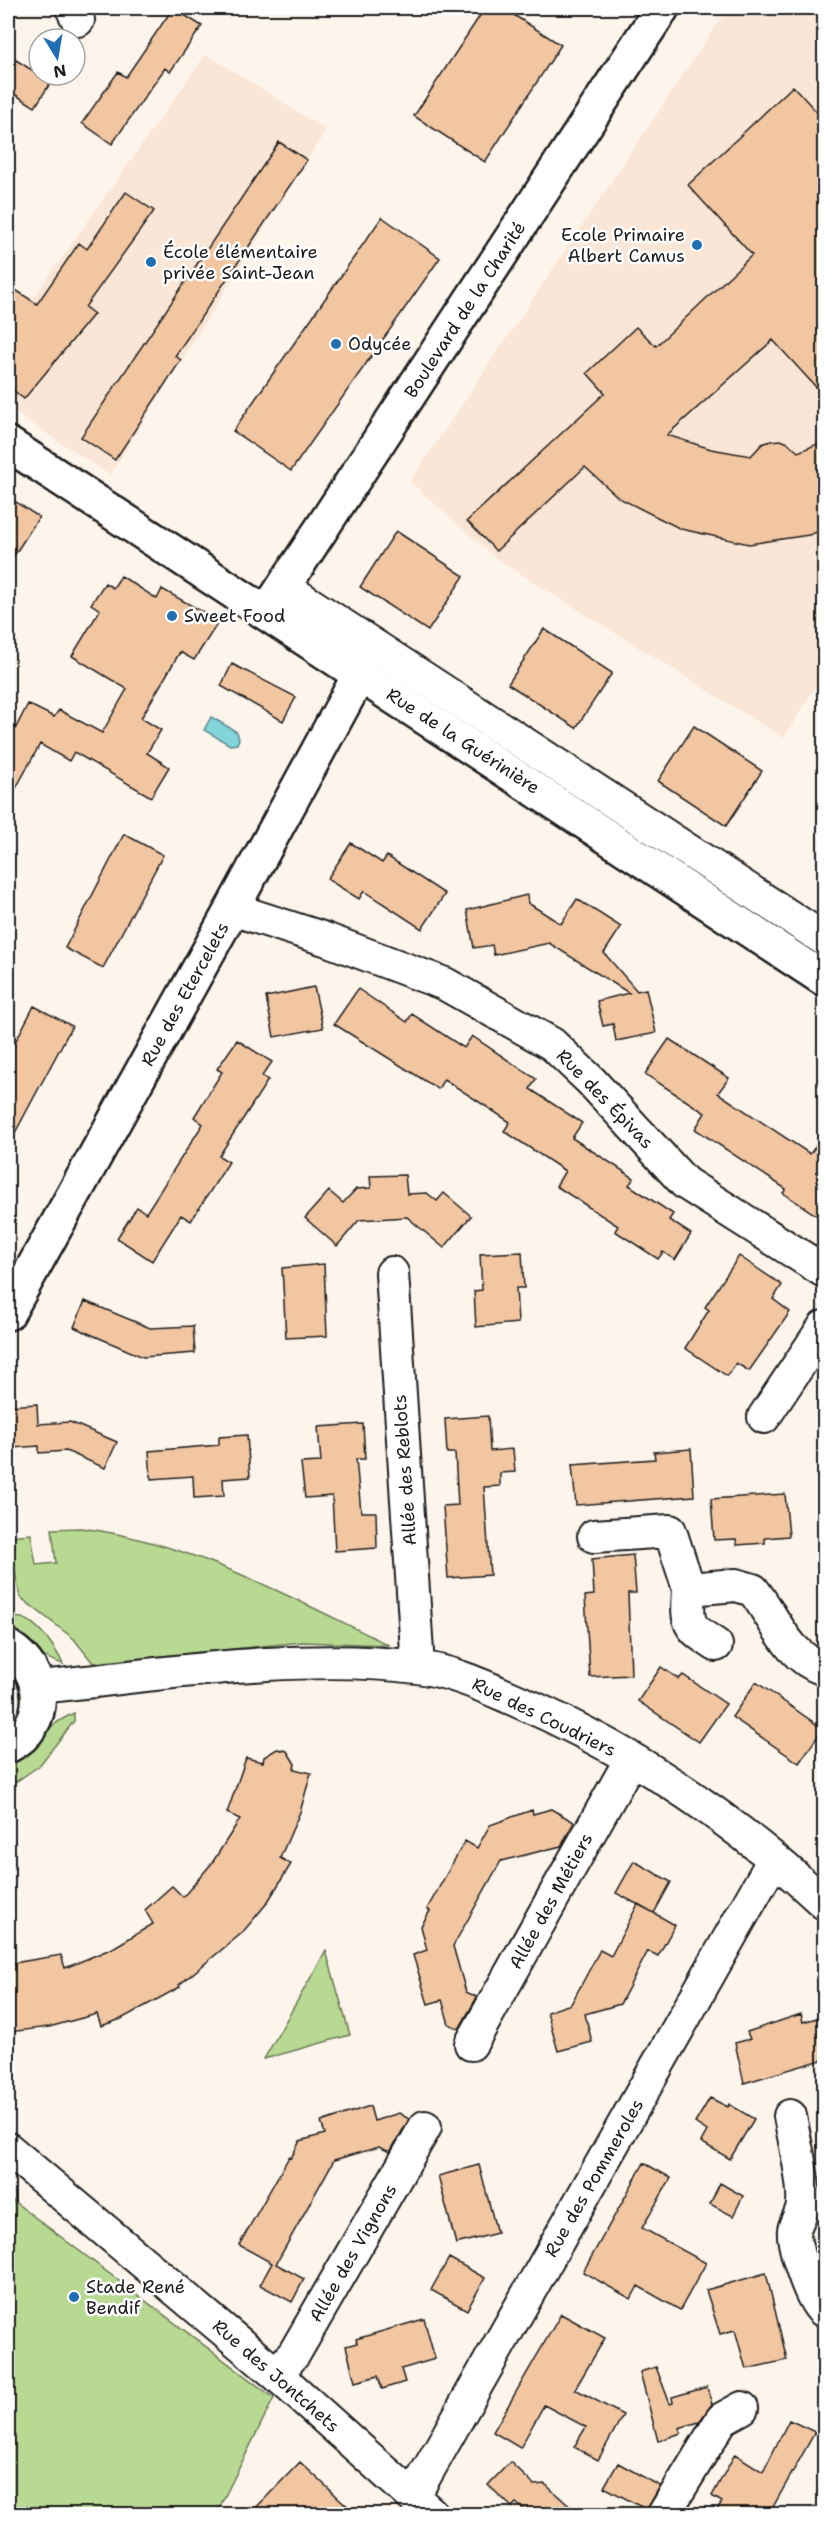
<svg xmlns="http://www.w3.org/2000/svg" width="832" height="2522" font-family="'Shantell Sans',sans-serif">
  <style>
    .built { fill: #fae6d6 }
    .green { fill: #b8d992; stroke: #6a7a57; stroke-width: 1.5 }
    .water { fill: #84d5db; stroke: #5a8b8f; stroke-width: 1.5 }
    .building { fill: #f3c6a2; stroke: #1c1c1c; stroke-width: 1.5 }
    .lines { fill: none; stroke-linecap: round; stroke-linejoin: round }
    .street-casing { stroke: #1c1c1c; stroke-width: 36 }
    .secondary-casing { stroke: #1c1c1c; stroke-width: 38 }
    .street { stroke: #fff; stroke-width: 32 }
    .secondary { stroke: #fff; stroke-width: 33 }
    .poi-dot { fill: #1f6fb2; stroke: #fff; stroke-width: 2 }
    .labels { text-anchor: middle; stroke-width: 5; stroke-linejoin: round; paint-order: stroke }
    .poi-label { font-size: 18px; fill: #1c1c1c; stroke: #fff; text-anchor: start }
    .street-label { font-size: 18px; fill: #1c1c1c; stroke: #fff }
  </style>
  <rect width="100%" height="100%" fill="#fdf4ec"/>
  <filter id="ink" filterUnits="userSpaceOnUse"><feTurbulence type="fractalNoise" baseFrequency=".0167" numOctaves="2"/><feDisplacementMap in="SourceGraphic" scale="12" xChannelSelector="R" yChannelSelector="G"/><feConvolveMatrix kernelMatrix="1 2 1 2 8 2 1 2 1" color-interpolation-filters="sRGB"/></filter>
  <g filter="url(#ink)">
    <path class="built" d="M728 8H824V672L784 738 497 559 410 482Z
      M206 54 326 130 110 475 8 408V334Z"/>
    <path class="green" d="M81 1528C192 1542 290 1597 389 1645L303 1642 93 1663 74 1639 20 1597 8 1536 31 1534 36 1565 56 1563 52 1529Z
      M8 1618C12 1618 18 1617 22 1618 39 1623 56 1649 63 1664 38 1656 17 1644 8 1618Z
      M74 1713V1721L39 1766 11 1785H8C8 1780 7 1775 8 1770 11 1752 57 1721 74 1713Z
      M326 1951 350 2035 264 2059Z
      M8 2197 274 2398 216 2514H8Z"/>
    <path class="water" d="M211 717 237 732 239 739 237 744 230 745 204 730Z"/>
    <path class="building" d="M173 8 202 26 170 72 165 68 112 144 82 123 118 72 126 77Z
      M485 8H503L561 45 485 162 414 116Z
      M8 55 51 82 35 107 8 90Z
      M793 86 825 121V397L773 340 667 435 711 449 751 456 762 444 771 441 781 440 788 443 798 452 825 441V529L809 535 749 544 681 529 619 498 585 467 496 551 467 521 605 393 587 373 636 327 656 346 752 255 688 185Z
      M279 142 307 160 175 356 181 360 115 460 81 437Z
      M126 192 154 211 85 307 94 314 24 399 8 386V285L37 304 79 243 87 249Z
      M382 217 440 258 291 471 233 431Z
      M8 497 39 517 8 565Z
      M396 531 464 576 428 631 360 587Z
      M121 576 157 599 162 589 219 621 194 660 180 652 141 718 161 730 147 753 169 767 151 797 74 752 69 761 40 744 8 803V743L28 704 54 717 59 710 102 733 127 689 72 656 100 610 91 604 105 583 113 588Z
      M544 629 612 673 576 728 508 684Z
      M232 664 296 697 283 721 221 686Z
      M694 726 762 771 726 826 658 781Z
      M124 834 163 855 103 968 65 948Z
      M351 843 382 863 387 856 445 894 422 929 364 891 359 899 327 879Z
      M527 895 528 903 561 924 577 899 621 927 604 953 637 991 646 989 656 1033 616 1041 613 1024 603 1026 597 1001 629 993 549 943 494 955 492 945 474 948 467 910Z
      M314 987 323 1028 274 1037 266 997Z
      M358 989 407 1022 412 1014 464 1048 472 1036 536 1079 530 1089 582 1123 572 1138 634 1178 629 1185 673 1214 669 1220 691 1234 675 1260 663 1252 658 1259 615 1231 618 1226 556 1186 565 1171 504 1131 510 1122 444 1079 438 1089 334 1024Z
      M34 1006 72 1026 8 1146V1056Z
      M669 1039 729 1078 718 1093 810 1154 825 1133V1221L783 1193 786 1189 695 1129 705 1113 645 1074Z
      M237 1040 272 1062 262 1076 268 1080 219 1156 229 1162 191 1221 181 1215 152 1261 117 1238 137 1207 146 1213 203 1124 194 1117 222 1072 217 1069Z
      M405 1175 407 1194 427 1193 437 1201 444 1193 471 1216 444 1248 407 1217 359 1220 337 1246 305 1218 329 1191 343 1203 356 1189 371 1188 370 1176Z
      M522 1252 524 1288H516L518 1323 476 1327 474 1291 482 1290 480 1254Z
      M739 1256 782 1285 773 1299 790 1312 749 1371 736 1363 727 1376 685 1348 709 1310 705 1307Z
      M324 1264 327 1336 286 1338 282 1268Z
      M85 1301 150 1328 193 1326 195 1353 143 1357 74 1327Z
      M37 1404 38 1424 70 1422 117 1442 105 1468 66 1451 39 1453V1446L12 1448 8 1406Z
      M488 1416 490 1451 513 1449 515 1472 500 1473V1486L484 1487 490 1575 448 1578 443 1506 458 1505 455 1453H447L445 1419Z
      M363 1424 365 1459H356L361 1512H376L377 1548 335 1551 332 1496 305 1498 301 1463 321 1462 318 1427Z
      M247 1435 250 1477 223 1479 224 1496 194 1498 193 1476 151 1479 149 1451 219 1445V1437Z
      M691 1449 694 1496 576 1505 572 1465 655 1459 654 1452Z
      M785 1494 789 1536 765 1538V1543L737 1545 736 1539 714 1540 711 1499Z
      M633 1555 636 1593H628L631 1675 590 1677 585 1596 594 1595 592 1559Z
      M661 1667 679 1679 683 1675 726 1704 699 1742 638 1701Z
      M756 1682 823 1729 799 1763 732 1717Z
      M277 1749 287 1751 295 1764 294 1769 311 1773 300 1812 280 1858 291 1864 267 1903 242 1933 179 1985 180 1987 121 2019 101 2026 97 2014 49 2027 9 2032 8 1964 61 1955 65 1968 113 1948 153 1924 145 1910 172 1886 183 1897 212 1863 240 1819 227 1813 246 1758 263 1762 264 1757Z
      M551 1809 574 1822 561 1846 501 1861 453 1946 466 1992 477 1997 459 2029 449 2024 442 2000 428 2004 413 1955 427 1950 421 1926 430 1911 427 1909 465 1841 477 1848 490 1825 532 1810 533 1814Z
      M634 1861 671 1882 654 1913 616 1893Z
      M638 1904 675 1925 658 1956 648 1951 620 2004 585 2014 592 2042 558 2051 547 2012 571 2004 600 1950 611 1956Z
      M801 2014 803 2022 817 2018 825 2042V2059L744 2083 735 2043 750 2039 747 2032Z
      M710 2098 728 2107 729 2104 754 2119 730 2159 701 2142 707 2131 695 2123Z
      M370 2106 374 2121 399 2113 409 2119 390 2152 379 2147 334 2160 276 2264 304 2279 292 2302 260 2285 272 2263 239 2245 289 2157 291 2158 300 2141 325 2134 321 2122Z
      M644 2163 671 2178 642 2228 706 2263 680 2310 638 2286 631 2299 583 2272Z
      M479 2165 497 2233 456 2244 438 2176Z
      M720 2183 743 2196 733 2216 710 2204Z
      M449 2258 485 2278 467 2310 431 2290Z
      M766 2273 787 2360 746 2369 735 2330 720 2334 706 2290Z
      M561 2314 605 2338 575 2389 623 2415 598 2460 574 2447 586 2427 544 2405 520 2448 493 2432Z
      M424 2319 435 2359 401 2369 405 2382 382 2389 378 2376 355 2382 346 2346 357 2343 356 2339Z
      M656 2367 670 2404 673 2403 672 2397 707 2387 712 2404 699 2422 679 2428 681 2433 658 2441 640 2372Z
      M789 2420 815 2432 769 2514H714L722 2502 712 2496 735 2454 763 2472Z
      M300 2462 356 2514H250Z
      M510 2462 534 2485 545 2484 578 2514H530L516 2503 512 2507 488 2485Z
      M618 2463 660 2486 647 2510 604 2487Z"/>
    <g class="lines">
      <defs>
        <path id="street" d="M72 8 78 20
          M284 587 824 939
          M232 909 325 939 445 984 552 1044 591 1081 685 1183 824 1271
          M392 1273 418 1667
          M764 1417 824 1327
          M594 1536 670 1531 689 1589 736 1585 753 1590C776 1619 786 1656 824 1669
          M689 1589C687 1624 686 1626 716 1645
          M38 1687C159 1675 297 1652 417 1667 451 1671 481 1685 511 1698 626 1747 733 1818 824 1903
          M471 2044 631 1759
          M790 2116C794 2139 805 2182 803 2203 803 2212 796 2221 794 2230 792 2244 812 2305 824 2311
          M8 2149 276 2374 432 2514
          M276 2374 294 2354 425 2127
          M413 2497 774 1859
          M664 2514 722 2419 742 2408"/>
        <path id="secondary" d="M8 444 824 979
          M267 612 662 8
          M8 1313 232 909 360 674
          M8 1647C46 1670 51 1725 8 1746"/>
      </defs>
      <use href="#street" class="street-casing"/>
      <use href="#secondary" class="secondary-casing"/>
      <use href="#street" class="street"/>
      <use href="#secondary" class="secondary"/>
    </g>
  </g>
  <g class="poi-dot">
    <circle cx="697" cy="245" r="6"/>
    <circle cx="151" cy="262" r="6"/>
    <circle cx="336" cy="344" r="6"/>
    <circle cx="172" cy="616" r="6"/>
    <circle cx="74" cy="2297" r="6"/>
  </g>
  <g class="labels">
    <g class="poi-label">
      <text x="685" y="241" text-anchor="end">Ecole Primaire<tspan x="685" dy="21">Albert Camus</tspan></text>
      <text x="163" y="258">École élémentaire<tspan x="163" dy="21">privée Saint-Jean</tspan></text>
      <text x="348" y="350">Odycée</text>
      <text x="184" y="622">Sweet Food</text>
      <text x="86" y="2293">Stade René<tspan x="86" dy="21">Bendif</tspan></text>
    </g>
    <g class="street-label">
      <text transform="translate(465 310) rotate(-57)" y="6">Boulevard de la Charité</text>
      <text transform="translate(463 741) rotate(33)" y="6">Rue de la Guérinière</text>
      <text transform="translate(185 994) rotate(-61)" y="6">Rue des Etercelets</text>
      <text transform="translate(605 1099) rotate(46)" y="6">Rue des Épivas</text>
      <text transform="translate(405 1470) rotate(-94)" y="6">Allée des Reblots</text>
      <text transform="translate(544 1717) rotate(26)" y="6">Rue des Coudriers</text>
      <text transform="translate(551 1901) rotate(-61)" y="6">Allée des Métiers</text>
      <text transform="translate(594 2178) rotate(-60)" y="6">Rue des Pommeroles</text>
      <text transform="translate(353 2253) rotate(-60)" y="6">Allée des Vignons</text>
      <text transform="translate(276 2376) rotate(41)" y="6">Rue des Jontchets</text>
    </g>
  </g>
  <rect width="832" height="2522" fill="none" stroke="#fff" stroke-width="30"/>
  <rect x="15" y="15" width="802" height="2492" fill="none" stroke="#1c1c1c" stroke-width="2" filter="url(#ink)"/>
  <g transform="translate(57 57) rotate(169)"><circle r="28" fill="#ffffff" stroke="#a4a4a4" stroke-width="1.5"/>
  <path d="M0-4.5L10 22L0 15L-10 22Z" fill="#1f6fb2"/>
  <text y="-9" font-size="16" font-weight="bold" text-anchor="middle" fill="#1c1c1c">N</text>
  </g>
</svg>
